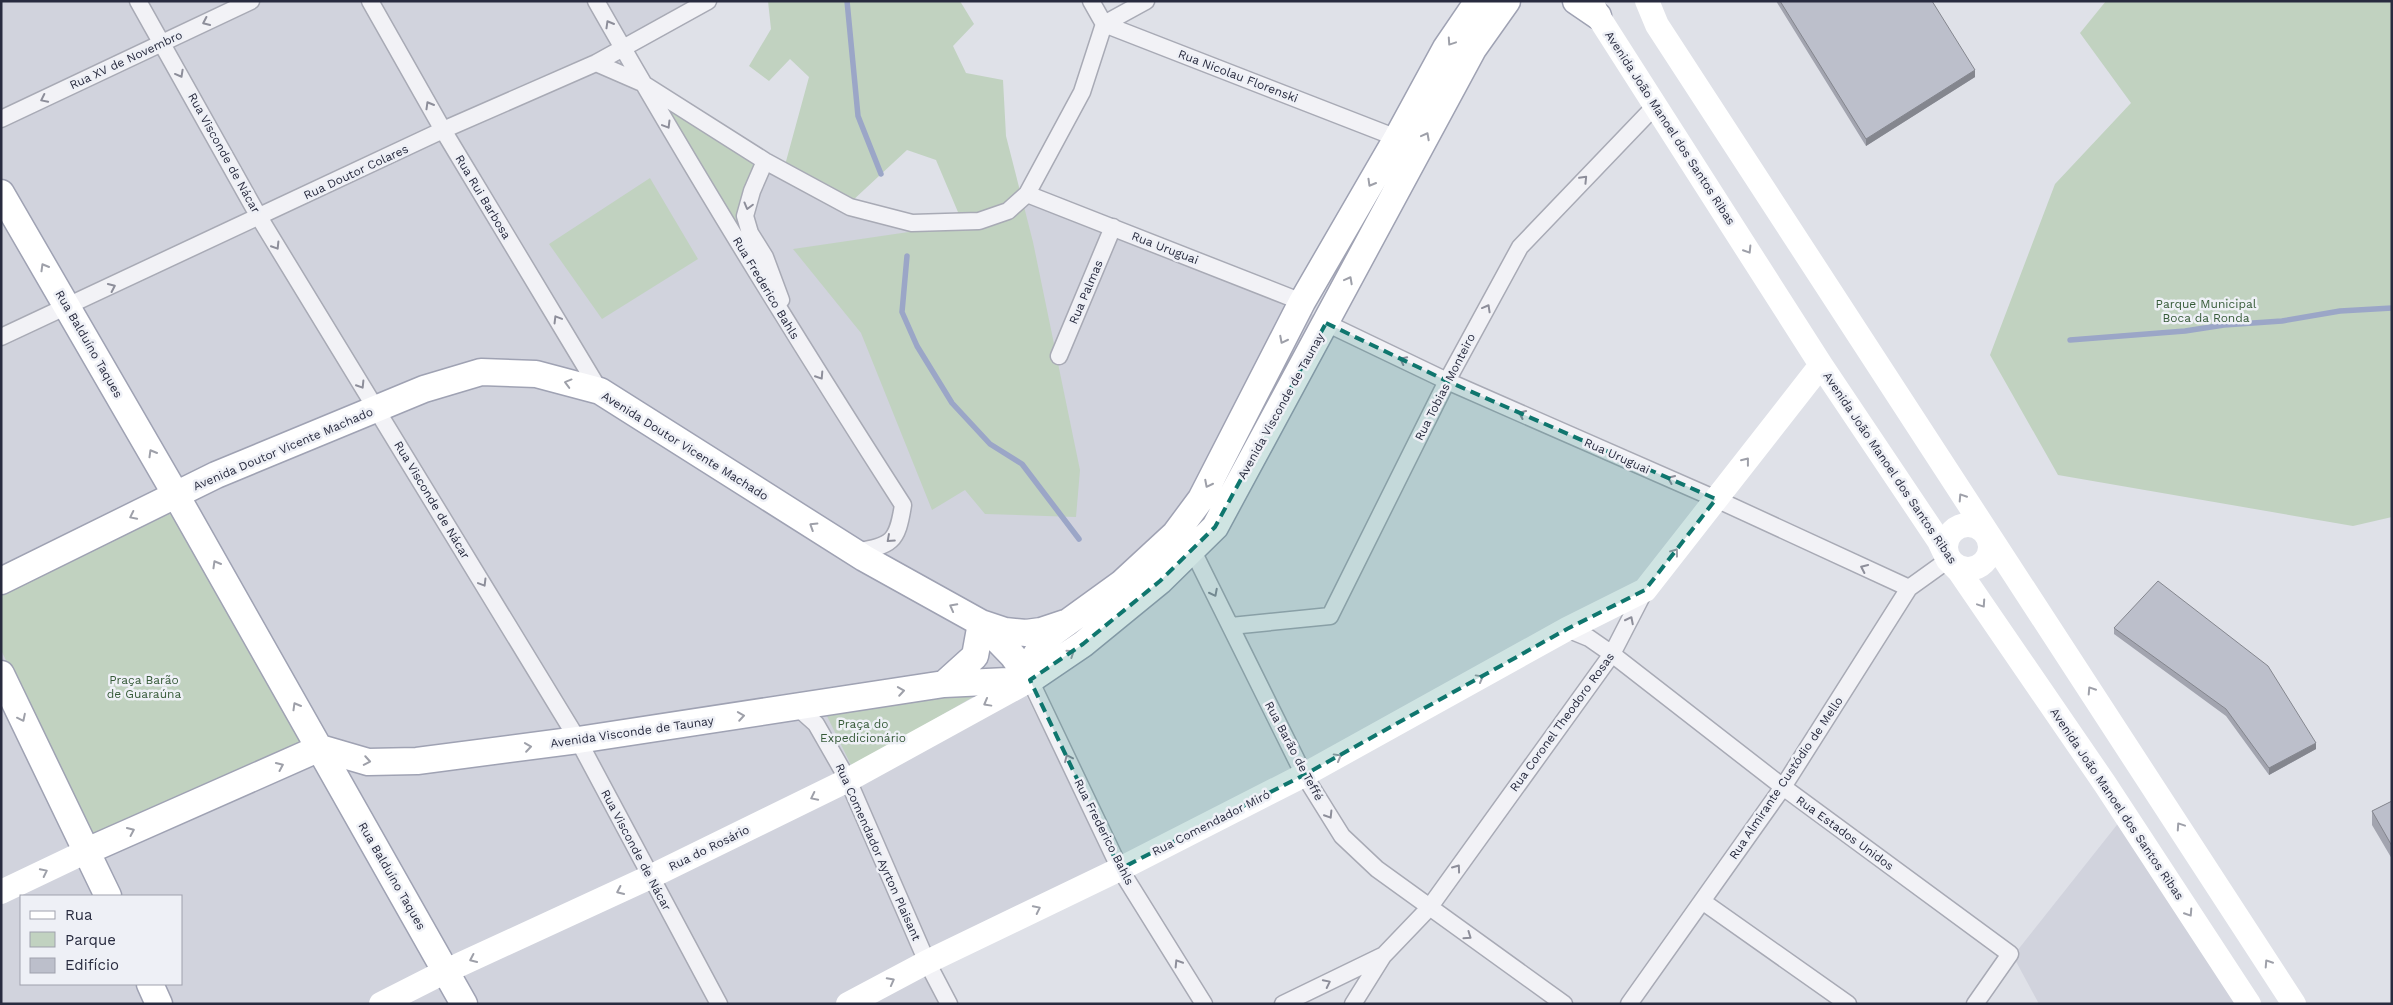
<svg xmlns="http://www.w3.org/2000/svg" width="2393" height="1005" font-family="'Work Sans',sans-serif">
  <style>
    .built { fill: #d1d3dd; fill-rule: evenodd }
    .green { fill: #c1d2c0 }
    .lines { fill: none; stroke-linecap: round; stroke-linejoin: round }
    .stream { stroke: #9ba6c7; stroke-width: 5.5 }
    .street-casing { stroke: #a8aab5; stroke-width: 19 }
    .primary-casing { stroke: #9fa2b3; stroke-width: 29 }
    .street { stroke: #f2f2f6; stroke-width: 16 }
    .secondary { stroke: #fff; stroke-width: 24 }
    .primary { stroke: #fff; stroke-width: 26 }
    .wall { fill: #a2a4af }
    .shaded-wall { fill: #84868e }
    .building { fill: #bcbfcb; stroke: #84868e }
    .oneway { stroke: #8d8e9a }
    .oneway2 { stroke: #9ea0a9 }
    .marked { fill: #0f766e; fill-opacity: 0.2; stroke: #0f766e; stroke-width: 4; stroke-dasharray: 10 6; stroke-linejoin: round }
    .labels { text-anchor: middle; stroke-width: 5; stroke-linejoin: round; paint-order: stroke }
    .street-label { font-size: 12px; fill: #282b3f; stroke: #eef0f6 }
    .park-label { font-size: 12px; fill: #365a38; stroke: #eef0f6 }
  </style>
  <rect width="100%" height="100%" fill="#dfe1e8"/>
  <path class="built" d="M1 1H711L621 57 636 91 849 209 966 224 1029 196 1301 304 1324 325 1213 527 1021 685 1114 869 928 962 951 1004H1ZM21 896H181V984H21Z
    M2124 816 2247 1004H2039L2013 956Z"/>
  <path class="green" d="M768 1H960L974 24 953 46 966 73 1003 80 1006 136 1033 242 1080 470 1076 517 985 514 965 490 932 510 861 333 793 249 963 224 936 160 907 150 851 202 785 165 809 77 790 59 769 81 749 66 771 29Z
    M2106 1H2392V517L2353 526 2058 475 1990 355 2055 184 2131 103 2080 33Z
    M665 109 750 158 754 167 744 197 760 261 659 111Z
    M650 178 698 259 602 319 549 244Z
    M173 509 305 742 91 836 1 650V594Z
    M985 690 852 767 825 712Z"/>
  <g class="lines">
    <path class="stream" d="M847 1 858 116 881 174
      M907 256 902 312 917 346 952 403 990 444 1022 464 1079 539
      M2070 340 2185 331 2224 325 2282 321 2340 311 2392 308"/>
    <defs>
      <path id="street" d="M138 1 259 217 578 740 719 1004
        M370 1 443 130 600 391
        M596 1C693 172 797 340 903 505 897 543 892 545 855 552
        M1091 1 1104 24 1397 138
        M596 63 642 83 765 161 850 207 912 223 979 221 1008 211 1027 194 1082 92 1104 24 1146 1
        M1 119 251 1
        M765 161 752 191 745 216 750 233 765 257 781 300
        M1027 194 1302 302
        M1326 323 1447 381 1716 499 1909 588
        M1 337 443 130 596 63 708 1
        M1059 356 1113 227
        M1192 549 1304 775 1342 836 1377 869 1564 1004
        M1231 626 1330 616 1447 381 1520 247 1656 105
        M1567 629 1589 638 1612 654 1783 787 2010 954 1975 1004
        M1030 680 1120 869 1204 1004
        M797 707 816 724 848 780 927 962 949 1004
        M1702 901 1848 1004
        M1283 1004 1382 956
        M1353 1004 1383 956 1429 908 1612 654 1645 590
        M1629 1004 1783 787 1909 588 1948 560"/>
      <path id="primary" d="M1576 1 1598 16
        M1 193 176 495 464 1004
        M1 581 216 475 424 389 481 372 536 374 600 391 864 558 981 623 1005 631 1026 633 1041 631 1065 623
        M982 624 1013 656 1030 680
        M1 674 108 896
        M1030 680 1034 658 1046 638 1122 583 1175 534 1201 499 1302 302 1397 138 1446 48 1478 1
        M944 684 975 656 981 623
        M320 748 368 762 417 761 578 740 944 684 1030 680 1083 644 1160 581 1215 527 1473 49 1507 1
        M87 851 320 748
        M150 984 159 1004"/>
    </defs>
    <use href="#street" class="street-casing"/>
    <use href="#primary" class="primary-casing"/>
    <use href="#street" class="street"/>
    <path class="secondary" d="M1591 1 1598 16 1821 365 1939 541 1948 560 1959 571 2105 784 2249 1004
      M1647 1 1657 25 2294 1004
      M1946 547a22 22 0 1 1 44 0a22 22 0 1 1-44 0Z
      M1 892 87 851
      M381 1004 446 971 650 877 848 780 1030 680
      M848 1004 927 962 1120 869 1304 775 1567 629 1645 590 1821 365"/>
    <use href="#primary" class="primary"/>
  </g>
  <path class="wall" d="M1776 1H1932L1975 77 1866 146Z
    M2114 628 2316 749 2269 775 2226 716 2114 634Z
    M2392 801V859L2372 825V811Z"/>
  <path class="shaded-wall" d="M1975 70V77L1866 146V139Z
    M2316 743V749L2269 775V768Z"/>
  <path class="building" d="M1780 1H1932L1975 70 1866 139Z
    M2158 581 2268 666 2316 743 2269 768 2226 709 2114 628Z
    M2392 801V846L2372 811Z"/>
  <defs><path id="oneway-chevron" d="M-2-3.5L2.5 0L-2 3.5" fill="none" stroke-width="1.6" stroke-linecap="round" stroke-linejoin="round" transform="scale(1.25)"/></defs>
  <g class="oneway">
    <use href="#oneway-chevron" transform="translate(206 22) rotate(155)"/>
    <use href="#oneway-chevron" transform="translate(609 24) rotate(-120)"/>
    <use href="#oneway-chevron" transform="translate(180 74) rotate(61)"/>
    <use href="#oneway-chevron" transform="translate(44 99) rotate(154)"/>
    <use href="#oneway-chevron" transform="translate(429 105) rotate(-120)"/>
    <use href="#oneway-chevron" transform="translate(667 125) rotate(59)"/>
    <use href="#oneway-chevron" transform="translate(1584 179) rotate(-46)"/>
    <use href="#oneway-chevron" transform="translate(748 206) rotate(105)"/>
    <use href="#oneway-chevron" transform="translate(276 246) rotate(58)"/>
    <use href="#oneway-chevron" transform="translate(112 287) rotate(-25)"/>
    <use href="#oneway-chevron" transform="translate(1487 308) rotate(-61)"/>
    <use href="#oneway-chevron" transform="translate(557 319) rotate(-121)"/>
    <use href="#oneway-chevron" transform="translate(1403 360) rotate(-154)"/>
    <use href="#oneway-chevron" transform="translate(820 376) rotate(57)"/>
    <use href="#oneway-chevron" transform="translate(361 385) rotate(58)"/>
    <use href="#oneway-chevron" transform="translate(1522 414) rotate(-156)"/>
    <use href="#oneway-chevron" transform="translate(1671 479) rotate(-156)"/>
    <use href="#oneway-chevron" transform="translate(890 539) rotate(138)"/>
    <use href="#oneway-chevron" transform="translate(1864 568) rotate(-155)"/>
    <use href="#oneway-chevron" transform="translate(483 583) rotate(59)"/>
    <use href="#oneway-chevron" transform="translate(1214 593) rotate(63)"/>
    <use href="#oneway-chevron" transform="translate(1630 620) rotate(-63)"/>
    <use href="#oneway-chevron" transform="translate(1068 758) rotate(-115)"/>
    <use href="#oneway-chevron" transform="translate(1329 815) rotate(58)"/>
    <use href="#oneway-chevron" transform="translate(1457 868) rotate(-54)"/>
    <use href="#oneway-chevron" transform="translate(1468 936) rotate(35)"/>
    <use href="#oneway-chevron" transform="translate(1178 963) rotate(-122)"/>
    <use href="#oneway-chevron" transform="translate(1327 983) rotate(-26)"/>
  </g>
  <g class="oneway2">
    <use href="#oneway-chevron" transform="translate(1451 42) rotate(124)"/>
    <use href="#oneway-chevron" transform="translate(1426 136) rotate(-62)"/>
    <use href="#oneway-chevron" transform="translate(1371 183) rotate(120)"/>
    <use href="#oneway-chevron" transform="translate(1748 250) rotate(58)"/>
    <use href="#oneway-chevron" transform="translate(44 267) rotate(-120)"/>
    <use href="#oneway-chevron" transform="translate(1349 280) rotate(-62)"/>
    <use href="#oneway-chevron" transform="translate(1283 340) rotate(117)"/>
    <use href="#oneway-chevron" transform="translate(568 383) rotate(-165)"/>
    <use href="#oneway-chevron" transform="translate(152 453) rotate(-120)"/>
    <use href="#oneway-chevron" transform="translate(1746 461) rotate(-52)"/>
    <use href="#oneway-chevron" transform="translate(1208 484) rotate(117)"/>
    <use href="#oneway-chevron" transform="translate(1962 497) rotate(-123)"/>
    <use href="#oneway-chevron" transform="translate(133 516) rotate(154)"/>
    <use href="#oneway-chevron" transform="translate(813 526) rotate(-148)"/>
    <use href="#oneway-chevron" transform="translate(1675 552) rotate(-53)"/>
    <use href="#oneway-chevron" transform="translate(216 564) rotate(-120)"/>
    <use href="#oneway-chevron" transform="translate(1982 604) rotate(56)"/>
    <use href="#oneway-chevron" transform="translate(953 607) rotate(-152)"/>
    <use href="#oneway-chevron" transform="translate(1071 653) rotate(-34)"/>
    <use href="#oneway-chevron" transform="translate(1480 678) rotate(-29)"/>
    <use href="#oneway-chevron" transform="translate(2091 690) rotate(-123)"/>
    <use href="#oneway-chevron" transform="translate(901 691) rotate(-9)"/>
    <use href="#oneway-chevron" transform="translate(987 703) rotate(151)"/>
    <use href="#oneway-chevron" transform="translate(296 706) rotate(-120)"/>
    <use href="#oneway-chevron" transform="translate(741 716) rotate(-9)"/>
    <use href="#oneway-chevron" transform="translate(22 718) rotate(64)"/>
    <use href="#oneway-chevron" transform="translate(528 747) rotate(-8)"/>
    <use href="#oneway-chevron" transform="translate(1338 757) rotate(-29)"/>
    <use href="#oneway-chevron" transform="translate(367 761) rotate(10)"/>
    <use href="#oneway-chevron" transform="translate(280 766) rotate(-24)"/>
    <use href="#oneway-chevron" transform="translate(814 797) rotate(154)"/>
    <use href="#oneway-chevron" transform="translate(2180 826) rotate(-124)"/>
    <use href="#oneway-chevron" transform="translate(131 831) rotate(-24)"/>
    <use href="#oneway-chevron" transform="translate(44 872) rotate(-26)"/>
    <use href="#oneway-chevron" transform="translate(620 891) rotate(155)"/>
    <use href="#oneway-chevron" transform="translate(1037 909) rotate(-26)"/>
    <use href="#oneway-chevron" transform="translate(2189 913) rotate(57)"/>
    <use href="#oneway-chevron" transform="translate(473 959) rotate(155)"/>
    <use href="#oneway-chevron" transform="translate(2268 963) rotate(-123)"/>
    <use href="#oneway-chevron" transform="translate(891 981) rotate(-28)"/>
  </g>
  <path class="marked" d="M1326 323 1447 381 1716 499 1645 590 1567 629 1304 775 1120 869 1030 680 1083 644 1160 581 1215 527Z"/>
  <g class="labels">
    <g class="street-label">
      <text transform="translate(126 60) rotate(-25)" y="4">Rua XV de Novembro</text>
      <text transform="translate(1238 76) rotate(21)" y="4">Rua Nicolau Florenski</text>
      <text transform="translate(1670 128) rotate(57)" y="4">Avenida João Manoel dos Santos Ribas</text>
      <text transform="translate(224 153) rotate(61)" y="4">Rua Visconde de Nácar</text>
      <text transform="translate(356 172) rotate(-25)" y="4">Rua Doutor Colares</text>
      <text transform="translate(483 197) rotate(59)" y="4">Rua Rui Barbosa</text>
      <text transform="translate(1165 248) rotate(21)" y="4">Rua Uruguai</text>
      <text transform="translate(766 288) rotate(59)" y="4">Rua Frederico Bahls</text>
      <text transform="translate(1086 292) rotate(-67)" y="4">Rua Palmas</text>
      <text transform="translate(89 344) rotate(60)" y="4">Rua Balduíno Taques</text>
      <text transform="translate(1445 387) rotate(-63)" y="4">Rua Tobias Monteiro</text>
      <text transform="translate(1281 406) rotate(-61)" y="4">Avenida Visconde de Taunay</text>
      <text transform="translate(685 446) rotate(32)" y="4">Avenida Doutor Vicente Machado</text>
      <text transform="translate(283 449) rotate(-23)" y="4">Avenida Doutor Vicente Machado</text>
      <text transform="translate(1617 456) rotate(24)" y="4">Rua Uruguai</text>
      <text transform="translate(1890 468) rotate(56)" y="4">Avenida João Manoel dos Santos Ribas</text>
      <text transform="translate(432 500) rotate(59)" y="4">Rua Visconde de Nácar</text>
      <text transform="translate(1562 722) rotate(-54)" y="4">Rua Coronel Theodoro Rosas</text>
      <text transform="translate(632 732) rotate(-8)" y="4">Avenida Visconde de Taunay</text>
      <text transform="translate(1294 751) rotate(62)" y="4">Rua Barão de Teffé</text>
      <text transform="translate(1786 778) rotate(-56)" y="4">Rua Almirante Custódio de Mello</text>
      <text transform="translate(2117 804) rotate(56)" y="4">Avenida João Manoel dos Santos Ribas</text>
      <text transform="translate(1211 823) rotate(-27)" y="4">Rua Comendador Miró</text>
      <text transform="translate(1104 832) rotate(63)" y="4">Rua Frederico Bahls</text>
      <text transform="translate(1845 833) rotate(36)" y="4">Rua Estados Unidos</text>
      <text transform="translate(709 848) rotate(-26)" y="4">Rua do Rosário</text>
      <text transform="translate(636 850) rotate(62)" y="4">Rua Visconde de Nácar</text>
      <text transform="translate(878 852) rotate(66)" y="4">Rua Comendador Ayrton Plaisant</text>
      <text transform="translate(392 876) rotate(60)" y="4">Rua Balduíno Taques</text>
    </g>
    <g class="park-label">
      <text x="2206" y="308">Parque Municipal<tspan x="2206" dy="14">Boca da Ronda</tspan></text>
      <text x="144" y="684">Praça Barão<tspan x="144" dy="14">de Guaraúna</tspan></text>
      <text x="863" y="728">Praça do<tspan x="863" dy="14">Expedicionário</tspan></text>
    </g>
  </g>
  <rect width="2393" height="1005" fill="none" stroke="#282b3f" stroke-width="5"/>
  <rect x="20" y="895" width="162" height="90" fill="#eef0f6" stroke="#9fa1ad"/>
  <rect x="30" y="911" width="25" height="8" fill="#ffffff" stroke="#9fa1ad"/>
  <text x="65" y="920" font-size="15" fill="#282b3f">Rua</text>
  <rect x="30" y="932" width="25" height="15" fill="#c1d2c0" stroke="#9fa1ad"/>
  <text x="65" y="945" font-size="15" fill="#282b3f">Parque</text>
  <rect x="30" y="958" width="25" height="15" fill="#bcbfcb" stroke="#9fa1ad"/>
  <text x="65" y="970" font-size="15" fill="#282b3f">Edifício</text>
</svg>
